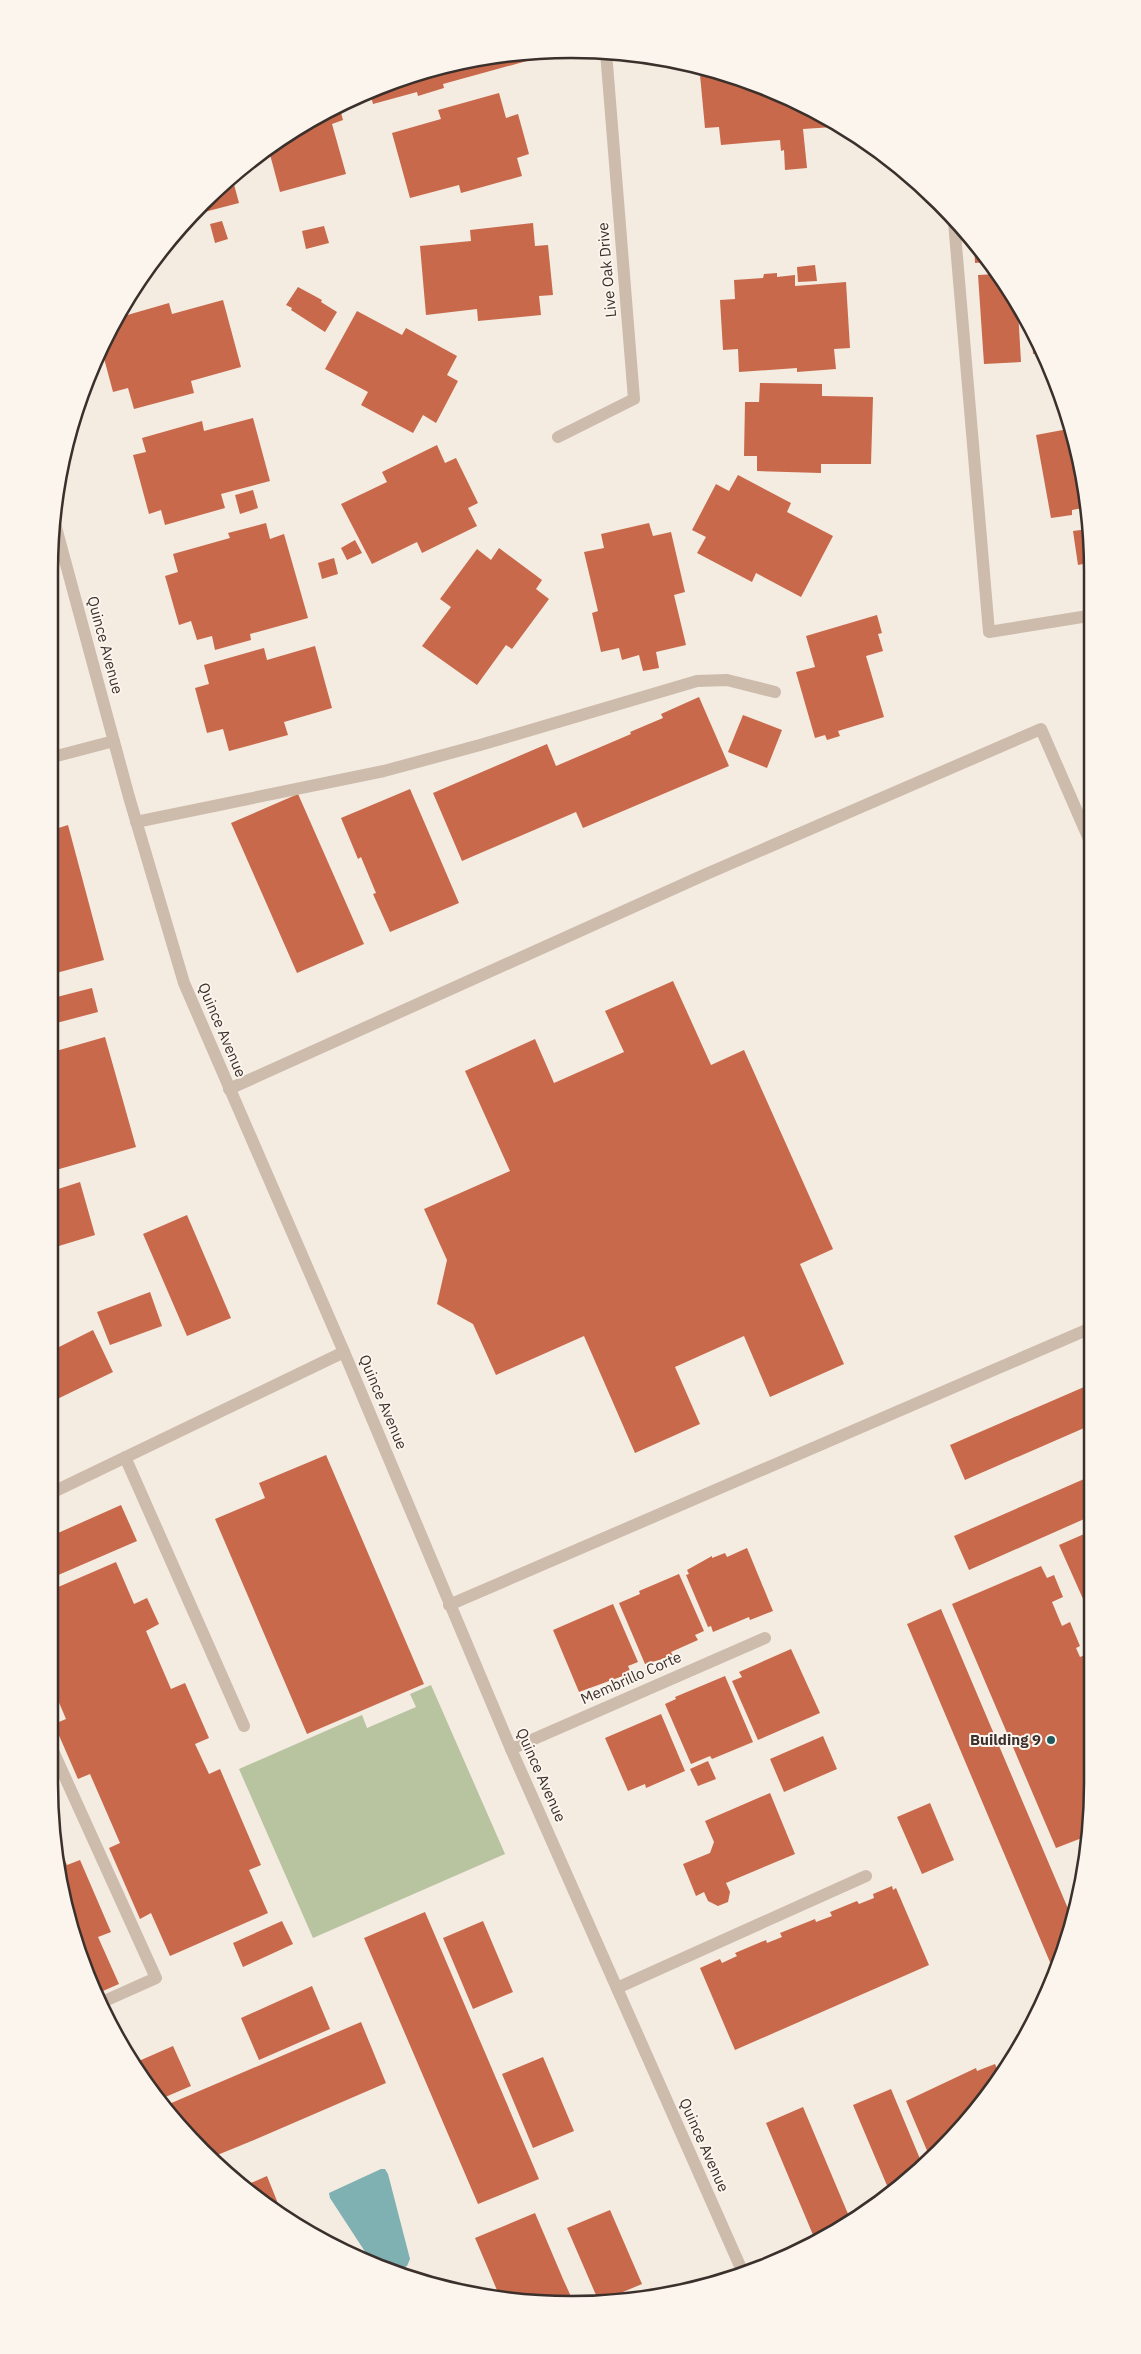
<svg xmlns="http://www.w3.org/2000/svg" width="1141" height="2354" font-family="'IBM Plex Sans',sans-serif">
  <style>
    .green { fill: #b8c4a0 }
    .water { fill: #7fb0b2 }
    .building { fill: #c8694b }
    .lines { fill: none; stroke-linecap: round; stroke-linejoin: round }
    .lane { stroke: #cdbbac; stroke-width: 12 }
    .street { stroke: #cdbbac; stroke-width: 12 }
    .poi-dot { fill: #1f5a5e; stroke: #fbf5ee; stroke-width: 2 }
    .labels { text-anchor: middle; stroke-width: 4; stroke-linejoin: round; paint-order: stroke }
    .street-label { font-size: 15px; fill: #3b302b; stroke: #fbf5ee }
    .poi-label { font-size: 15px; font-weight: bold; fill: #3b302b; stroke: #fbf5ee; text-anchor: end }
    .rim { fill: none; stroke: #3b302b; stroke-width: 2.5 }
  </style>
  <rect width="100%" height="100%" fill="#f4ebe1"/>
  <path class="green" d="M431 1685 505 1854 313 1938 239 1769 362 1715 367 1728 416 1707 410 1694Z"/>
  <path class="water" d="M381 2169H385L388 2174 410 2259 407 2266 393 2272 375 2267 330 2198 329 2193Z"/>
  <path class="building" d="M532 53 534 59 443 84 444 88 418 96 417 92 373 104 369 89 371 88 469 59Z
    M714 71 770 89 833 125V127L803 129 807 168 785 170 784 150 781 151 780 140 721 145 719 127 705 128 700 75 714 74Z
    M499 93 506 118 518 114 529 154 517 158 522 176 461 193 459 185 410 198 392 133 441 119 438 110Z
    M339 105 343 120 332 124 346 174 280 192 268 147 281 137Z
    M232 177 239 203 189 216 202 201Z
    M222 221 228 239 215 243 210 224Z
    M533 223 535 246 548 245 553 295 539 296 541 315 478 321 477 309 426 315 420 246 471 241 470 230Z
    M324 226 329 243 306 249 302 231Z
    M974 243 984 253 989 262 975 263Z
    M157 255 160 266 145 271Z
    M815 265 817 281 798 282 797 267Z
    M777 273V277L795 275V286L846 282 850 348 834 349 836 369 797 372V368L739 372 738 349 723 350 720 300 735 299 734 280 763 278 764 274Z
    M996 274 1018 310 1021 362 984 364 978 275Z
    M298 287 322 300 321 302 337 312 325 332 291 310 292 308 286 305Z
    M223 300 241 367 191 381 194 393 134 409 128 388 113 392 101 347 104 342 115 339 112 327 117 318 169 303 172 314Z
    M357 311 402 335 406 328 457 356 447 375 458 381 436 423 423 415 413 433 361 405 368 392 325 369Z
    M1032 335 1040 349 1042 353 1033 354Z
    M760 383 822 384V396L873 397 871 464H821V473L757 471V456H744L745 402H759Z
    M253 418 270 481 221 494 225 508 165 525 161 510 149 514 133 455 146 452 142 438 202 421 204 431Z
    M1068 429 1088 507 1072 510V515L1051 518 1036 435Z
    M437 445 445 463 456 458 478 503 468 508 477 526 422 553 417 542 372 564 341 504 387 482 382 472Z
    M738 475 791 503 787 512 833 536 801 597 756 573 752 582 697 553 706 537 692 530 716 484 729 491Z
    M253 490 258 508 240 514 235 495Z
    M266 523 270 539 284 534 308 618 250 634 251 640 215 650 212 636 197 640 191 621 179 625 165 576 178 572 173 554 230 538 228 533Z
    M649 523 653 536 671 532 685 592 674 595 686 645 656 652 659 668 643 671 639 655 622 660 619 648 601 652 592 613 598 611 584 552 604 548 601 534Z
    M1088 529V563L1078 565 1073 531Z
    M355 540 362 553 347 560 341 548Z
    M499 548 542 580 536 589 549 599 512 649 506 645 477 685 422 646 451 607 440 599 477 549 491 560Z
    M334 558 338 574 322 579 318 563Z
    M877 615 882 633 878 634 883 651 866 656 884 717 838 731 840 736 827 740 825 735 815 738 796 672 815 667 806 636Z
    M315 646 332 708 284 722 288 735 229 751 223 729 207 733 195 688 209 684 204 665 264 648 267 660Z
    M699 697 729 766 583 828 576 812 462 861 433 793 547 744 556 766 631 734 630 732 663 718 661 714Z
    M743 715 782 730 767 768 728 752Z
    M410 789 459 903 390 932 373 894 376 893 361 857 358 859 341 818Z
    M298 794 364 944 297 973 231 823Z
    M68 825 104 960 49 975V831Z
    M673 981 711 1065 744 1050 833 1249 800 1264 844 1364 770 1397 744 1336 675 1367 700 1424 635 1453 584 1336 496 1375 473 1324 437 1304 447 1260 424 1209 510 1171 465 1071 535 1039 554 1083 624 1052 605 1011Z
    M92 988 98 1012 49 1025V999Z
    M105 1037 136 1147 49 1172V1053Z
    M80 1182 95 1235 49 1249V1192Z
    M187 1215 231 1318 187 1336 143 1234Z
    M150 1292 162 1326 110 1345 97 1312Z
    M93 1330 113 1372 49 1403V1352Z
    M1091 1384V1425L965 1480 950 1445Z
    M326 1455 424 1684 307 1734 215 1519 265 1498 259 1483Z
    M1091 1476V1516L969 1570 954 1536Z
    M121 1505 137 1541 49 1579V1537Z
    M1091 1531 1092 1619 1059 1545Z
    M747 1548 773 1611 750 1620 749 1617 713 1632 711 1626 708 1627 686 1575 689 1574 687 1570 712 1556V1558L725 1553 727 1557Z
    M116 1562 134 1604 147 1598 159 1624 146 1631 171 1689 185 1683 209 1738 195 1744 209 1774 220 1769 261 1865 249 1870 268 1913 170 1956 151 1913 140 1919 109 1848 120 1843 90 1774 78 1779 54 1724 66 1719 49 1679V1591Z
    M1041 1566 1047 1578 1054 1575 1063 1597 1052 1602 1062 1626 1070 1622 1080 1646 1076 1648 1080 1657 1085 1655 1092 1671V1682L1087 1684 1092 1696V1784L1087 1836 1056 1848 952 1604Z
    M679 1574 704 1631 695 1635 698 1640 671 1652 673 1656 645 1664 619 1603 640 1594 639 1591Z
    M613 1604 638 1662 628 1666 631 1673 579 1692 553 1630Z
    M941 1609 1072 1918 1055 1974 907 1624Z
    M791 1649 820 1713 758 1740 732 1681 742 1677 739 1672Z
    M725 1676 753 1742 712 1759 710 1756 691 1764 665 1704 676 1699 675 1697Z
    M661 1714 685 1771 646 1788 645 1784 628 1791 605 1738Z
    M823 1736 837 1769 784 1792 770 1759Z
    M708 1761 716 1779 698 1786 690 1769Z
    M770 1793 795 1854 726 1883 730 1892 728 1902 718 1906 708 1901 704 1892 696 1896 683 1864 710 1853 714 1842 705 1821Z
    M930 1803 954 1860 922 1874 897 1817Z
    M54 1836 67 1865 80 1860 111 1932 98 1937 119 1984 96 1994 77 1951 59 1885Z
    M892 1886 893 1890 896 1888 929 1965 735 2050 700 1968 720 1959 722 1963 737 1956 735 1953 766 1940 767 1943 782 1937 780 1933 815 1919 816 1922 832 1916 830 1912 857 1901 859 1904 874 1898 873 1894Z
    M425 1912 539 2179 478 2204 364 1938Z
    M282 1921 293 1944 243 1967 233 1943Z
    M483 1921 513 1992 473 2009 443 1938Z
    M312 1986 330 2029 259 2060 241 2018Z
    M361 2022 386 2083 254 2140 210 2158 162 2107Z
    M173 2046 191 2086 156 2101 132 2064Z
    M543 2057 574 2131 533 2148 502 2074Z
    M995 2064 998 2071 1002 2069 1004 2074 940 2152 931 2160 906 2101 976 2068 977 2071Z
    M891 2089 923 2166 891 2195 853 2105Z
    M803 2107 851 2221 816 2242 766 2123Z
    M267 2176 281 2211 284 2217 242 2187Z
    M610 2210 642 2284 599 2302 567 2228Z
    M535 2213 563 2279 574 2303 537 2304 501 2300 489 2271 475 2238Z"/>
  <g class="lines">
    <path class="lane" d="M954 222 989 632 1088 616
      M136 822 384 771 480 745 697 681 727 680 775 692
      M229 1089 704 875 1041 729 1089 839
      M125 1457 244 1726
      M49 1494 344 1352
      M449 1605 1091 1328
      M49 1742 156 1978 100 2003
      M511 1749 765 1638
      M617 1988 866 1876"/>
    <path class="street" d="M558 437 634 399 606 52
      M54 520 129 797 184 983 344 1352 511 1749 744 2275
      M49 758 114 741"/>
  </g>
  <circle class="poi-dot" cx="1051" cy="1740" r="5"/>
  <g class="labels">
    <g class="street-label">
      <text transform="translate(607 270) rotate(-95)" y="5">Live Oak Drive</text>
      <text transform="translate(105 645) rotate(75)" y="5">Quince Avenue</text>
      <text transform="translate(222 1030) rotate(67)" y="5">Quince Avenue</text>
      <text transform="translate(383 1402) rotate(67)" y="5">Quince Avenue</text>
      <text transform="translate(631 1678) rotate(-24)" y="5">Membrillo Corte</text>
      <text transform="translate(541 1775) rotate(66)" y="5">Quince Avenue</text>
      <text transform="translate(704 2145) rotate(66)" y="5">Quince Avenue</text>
    </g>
    <g class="poi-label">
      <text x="1041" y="1745">Building 9</text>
    </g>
  </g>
  <path d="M0 0H1141V2354H0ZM571 58H571A513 513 0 0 1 1084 571V1783A513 513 0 0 1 571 2296H571A513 513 0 0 1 58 1783V571A513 513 0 0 1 571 58Z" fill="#fbf5ee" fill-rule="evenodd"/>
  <path class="rim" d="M571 58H571A513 513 0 0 1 1084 571V1783A513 513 0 0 1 571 2296H571A513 513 0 0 1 58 1783V571A513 513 0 0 1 571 58Z"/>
</svg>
